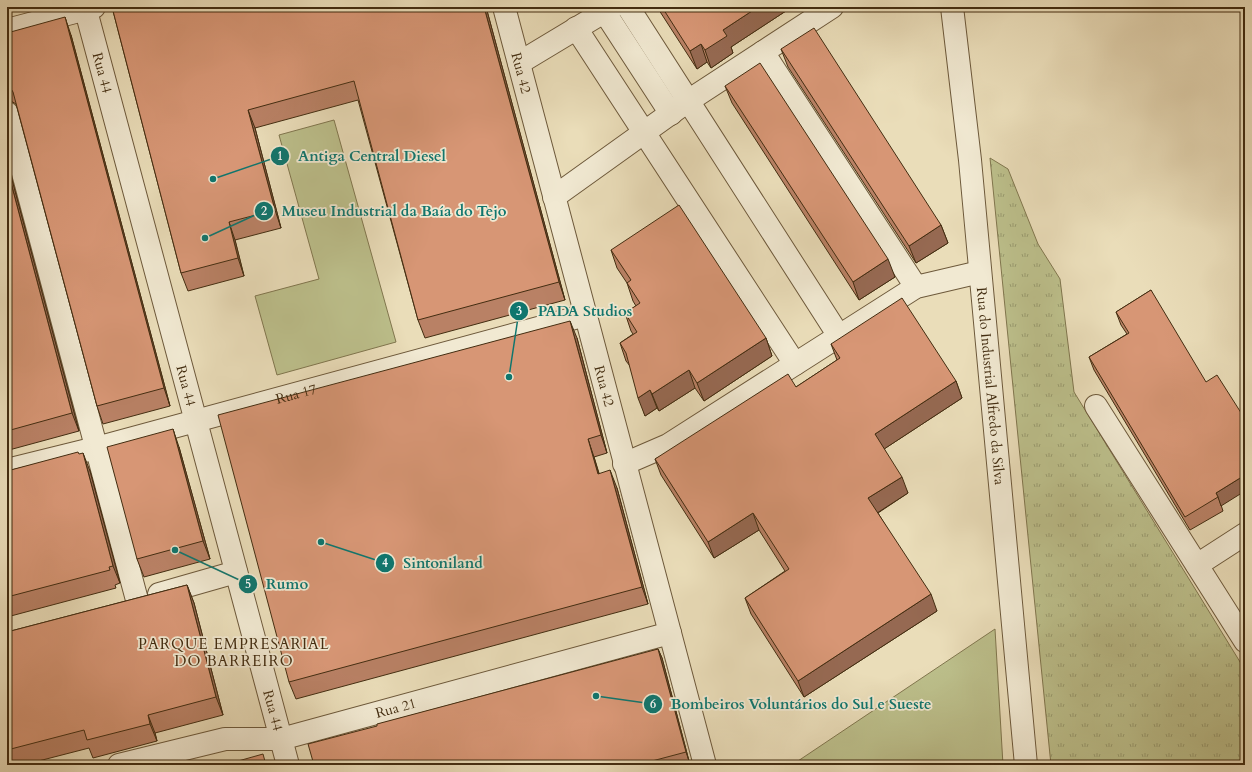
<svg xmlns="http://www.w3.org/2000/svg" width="1252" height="772" font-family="Cardo,serif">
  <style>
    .grass { fill: url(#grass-tufts); stroke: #80764e }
    .park { fill: #bcbf8b; stroke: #80764e }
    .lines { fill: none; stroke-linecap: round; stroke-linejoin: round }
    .minor-casing { stroke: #6d593b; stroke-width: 24 }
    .tertiary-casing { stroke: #6d593b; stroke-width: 24 }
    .minor { stroke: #f1e9d2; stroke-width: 22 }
    .tertiary { stroke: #f1e9d2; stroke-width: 22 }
    .wall { fill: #b98165; stroke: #432d11 }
    .shaded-wall { fill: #966952; stroke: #432d11 }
    .building { fill: #d79675; stroke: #432d11 }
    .labels { text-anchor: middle; stroke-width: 3.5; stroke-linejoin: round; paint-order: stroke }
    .street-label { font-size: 14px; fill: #432d11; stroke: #f1e9d2 }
    .neighbourhood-label { font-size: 15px; letter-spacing: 1px; fill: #432d11; stroke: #f1e9d2 }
    .leader { fill: none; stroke: #0f766e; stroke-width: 1.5 }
    .callout-dot { fill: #0f766e; stroke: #f1e9d2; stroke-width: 1.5 }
    .mark-label { font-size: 12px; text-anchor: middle; font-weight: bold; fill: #fff }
    .callout-label { font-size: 15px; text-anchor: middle; font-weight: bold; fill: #0f766e; stroke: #f1e9d2; stroke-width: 3.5; stroke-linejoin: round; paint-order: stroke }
  </style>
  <defs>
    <pattern id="grass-tufts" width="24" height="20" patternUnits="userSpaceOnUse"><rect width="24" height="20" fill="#bcbf8b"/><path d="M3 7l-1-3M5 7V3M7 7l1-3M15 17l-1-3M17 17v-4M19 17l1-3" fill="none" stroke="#9a9c70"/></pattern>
  </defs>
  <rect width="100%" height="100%" fill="#eaddb9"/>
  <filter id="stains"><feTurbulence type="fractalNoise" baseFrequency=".005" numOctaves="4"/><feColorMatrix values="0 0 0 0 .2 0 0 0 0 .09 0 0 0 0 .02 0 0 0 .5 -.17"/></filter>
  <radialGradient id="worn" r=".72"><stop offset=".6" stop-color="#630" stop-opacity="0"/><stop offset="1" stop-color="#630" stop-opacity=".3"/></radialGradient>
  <path class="grass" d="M990 158 1008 169 1038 244 1060 279 1074 392 1245 670V765H1051Z"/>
  <path class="park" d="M334 120 396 342 277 375 255 296 319 279 279 135Z
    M995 629 1003 765H792Z"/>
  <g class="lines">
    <defs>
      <g id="minor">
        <path id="s1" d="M85 7 288 765"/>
        <path id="s2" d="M504 7 705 765"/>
        <path d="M628 7 839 336"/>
        <path d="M604 11 671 114"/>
        <path d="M576 28 795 364"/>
        <path d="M7 30 94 7"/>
        <path d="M763 52 916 287"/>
        <path d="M519 63 612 7"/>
        <path d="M7 113 137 600"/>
        <path d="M554 197 688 101 832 7"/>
        <path d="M1096 406 1245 641"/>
        <path d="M624 464 668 445 916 287 980 272"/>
        <path id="s3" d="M7 470 96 448 586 315"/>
        <path d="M1197 565 1245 534"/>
        <path d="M159 594 236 572"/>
        <path id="s4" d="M119 765 225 739H281L670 633"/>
      </g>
      <g id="tertiary">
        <path id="s5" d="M952 7 970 160 1026 765"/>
      </g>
    </defs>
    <use href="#minor" class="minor-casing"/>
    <use href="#tertiary" class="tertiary-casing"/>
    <use href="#minor" class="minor"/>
    <use href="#tertiary" class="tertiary"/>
  </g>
  <path class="wall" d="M112 7H486L565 300 425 338 418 320 358 100 255 128 281 228 235 240 244 276 188 291 181 273Z
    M657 7H792L731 47 733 53 711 68 707 62 697 69Z
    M7 33 71 35 170 406 103 424 97 406 16 104 11 101H7Z
    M781 49 941 225 948 243 916 263 788 67Z
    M725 86 895 277 859 300 732 103Z
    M7 161 79 431 9 450 7 443Z
    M611 250 766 338 772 356 704 401 695 388 659 411 657 408 645 416 630 366 626 361 620 343 633 334 631 331 625 313 636 306 633 301 627 283 617 268Z
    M1151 290 1223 511 1190 530 1094 370 1089 357 1127 334 1121 325 1116 312Z
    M577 338 607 453 594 457 599 473 617 488 648 604 296 699 289 682Z
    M831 344 956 381 962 398 884 449 908 493 878 513 937 611 804 697 751 614 745 598 785 571 759 530 714 558 661 475 655 459 796 387 837 360Z
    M179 447 210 559 144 577 137 559Z
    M79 454 90 471 120 583 115 585 116 588 7 617V471Z
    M187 585 194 603 223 715 155 733 157 741 93 758 89 748 23 765H7V632Z
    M658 649 662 658 689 761 676 765H314Z"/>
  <path class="shaded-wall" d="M484 7H486L565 300 559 282Z
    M758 7H792L731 47 733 53 711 68 705 50 723 30Z
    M65 17 71 35 170 406 164 388Z
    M701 44 707 62 697 69 690 51Z
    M248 110 255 128 281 228 275 210Z
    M7 161 79 431 72 413 7 168Z
    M229 222 235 240 244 276 238 258Z
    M941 225 948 243 916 263 909 246Z
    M888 259 895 277 859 300 853 282Z
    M570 321 577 338 607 453 601 435Z
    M766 338 772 356 704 401 697 383Z
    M689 370 695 388 659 411 652 394Z
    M956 381 962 398 881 451 875 434Z
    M650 390 657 408 645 416 638 398Z
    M173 429 179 447 210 559 203 541Z
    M588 439 594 457 604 492 598 474Z
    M83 453 90 471 120 583 113 566Z
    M610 470 617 488 648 604 642 587Z
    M1245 475V491L1221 506 1218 497 1216 493Z
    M902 477 908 493 874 515 868 498Z
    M753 513 759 530 714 558 708 542Z
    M187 585 194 603 223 715 216 697Z
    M931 594 937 611 804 697 798 681Z
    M658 649 662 658 689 761 686 752Z
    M148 715 155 733 157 741 150 724Z"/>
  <path class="building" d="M112 7H484L559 282 418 320 354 81 248 110 275 210 229 222 238 258 181 273Z
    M662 7H758L723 30 727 36 705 50 701 44 690 51Z
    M65 17 164 388 97 406 13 92 10 87 7 85V33Z
    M814 28 941 225 909 246 781 49Z
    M760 63 888 259 853 282 725 86Z
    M7 168 72 413 7 431Z
    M679 205 766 338 697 383 689 370 652 394 650 390 638 398 626 353 620 343 637 332 625 313 640 303 627 283 631 280 611 250Z
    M1151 290 1206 382 1217 375 1245 419V475L1216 493 1218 497 1185 517 1089 357 1129 333 1116 312Z
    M902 298 956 381 875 434 902 477 868 498 931 594 798 681 745 598 789 569 753 513 708 542 655 459 788 374 796 387 840 358 831 344Z
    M570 321 601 435 588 439 598 474 610 470 642 587 289 682 218 415Z
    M173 429 203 541 137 559 107 447Z
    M78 452 79 454 83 453 113 566 109 567 110 570 7 597V471Z
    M187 585 216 697 148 715 150 724 87 740 84 730 7 750V632Z
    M658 649 686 752 637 765H314L308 744 377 726V724Z
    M263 754 266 765H230L232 764 231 763Z"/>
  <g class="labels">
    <g class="street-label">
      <text dy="5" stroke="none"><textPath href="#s1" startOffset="68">Rua 44</textPath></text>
      <text dy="5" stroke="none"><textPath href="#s2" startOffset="68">Rua 42</textPath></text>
      <text dy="5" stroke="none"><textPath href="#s1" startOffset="392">Rua 44</textPath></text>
      <text dy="5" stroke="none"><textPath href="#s2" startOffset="392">Rua 42</textPath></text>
      <text dy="5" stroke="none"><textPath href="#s5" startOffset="381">Rua do Industrial Alfredo da Silva</textPath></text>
      <text dy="5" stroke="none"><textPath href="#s3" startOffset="299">Rua 17</textPath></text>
      <text dy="5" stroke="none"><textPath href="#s4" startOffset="284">Rua 21</textPath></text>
      <text dy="5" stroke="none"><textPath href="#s1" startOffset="728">Rua 44</textPath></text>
    </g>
    <g class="neighbourhood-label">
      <text x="234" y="649">PARQUE EMPRESARIAL<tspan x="234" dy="17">DO BARREIRO</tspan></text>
    </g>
  </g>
  <path class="leader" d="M213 179L280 156M205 238L264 211M509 377L519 311M321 542L385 563M175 550L248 584M596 696L653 704"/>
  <g class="callout-dot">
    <circle cx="213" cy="179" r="4"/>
    <circle cx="205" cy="238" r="4"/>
    <circle cx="509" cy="377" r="4"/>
    <circle cx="321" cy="542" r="4"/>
    <circle cx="175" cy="550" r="4"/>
    <circle cx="596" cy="696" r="4"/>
    <circle cx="280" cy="156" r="10"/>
    <circle cx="264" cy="211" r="10"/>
    <circle cx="519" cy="311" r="10"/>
    <circle cx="385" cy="563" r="10"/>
    <circle cx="248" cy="584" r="10"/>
    <circle cx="653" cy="704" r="10"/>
  </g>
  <g class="mark-label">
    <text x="280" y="160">1</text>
    <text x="264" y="215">2</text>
    <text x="519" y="315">3</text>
    <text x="385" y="567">4</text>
    <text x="248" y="588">5</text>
    <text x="653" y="708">6</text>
  </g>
  <g class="callout-label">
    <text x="372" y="161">Antiga Central Diesel</text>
    <text x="394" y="216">Museu Industrial da Baía do Tejo</text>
    <text x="585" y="316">PADA Studios</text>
    <text x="443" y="568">Sintoniland</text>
    <text x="287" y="589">Rumo</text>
    <text x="801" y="709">Bombeiros Voluntários do Sul e Sueste</text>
  </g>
  <rect width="1252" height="772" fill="none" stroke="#eaddb9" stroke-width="24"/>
  <rect x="8" y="8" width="1236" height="756" fill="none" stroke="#432d11" stroke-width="2"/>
  <rect x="12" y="12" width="1228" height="748" fill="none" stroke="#432d11"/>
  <rect width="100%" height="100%" filter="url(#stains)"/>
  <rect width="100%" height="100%" fill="url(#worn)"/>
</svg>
